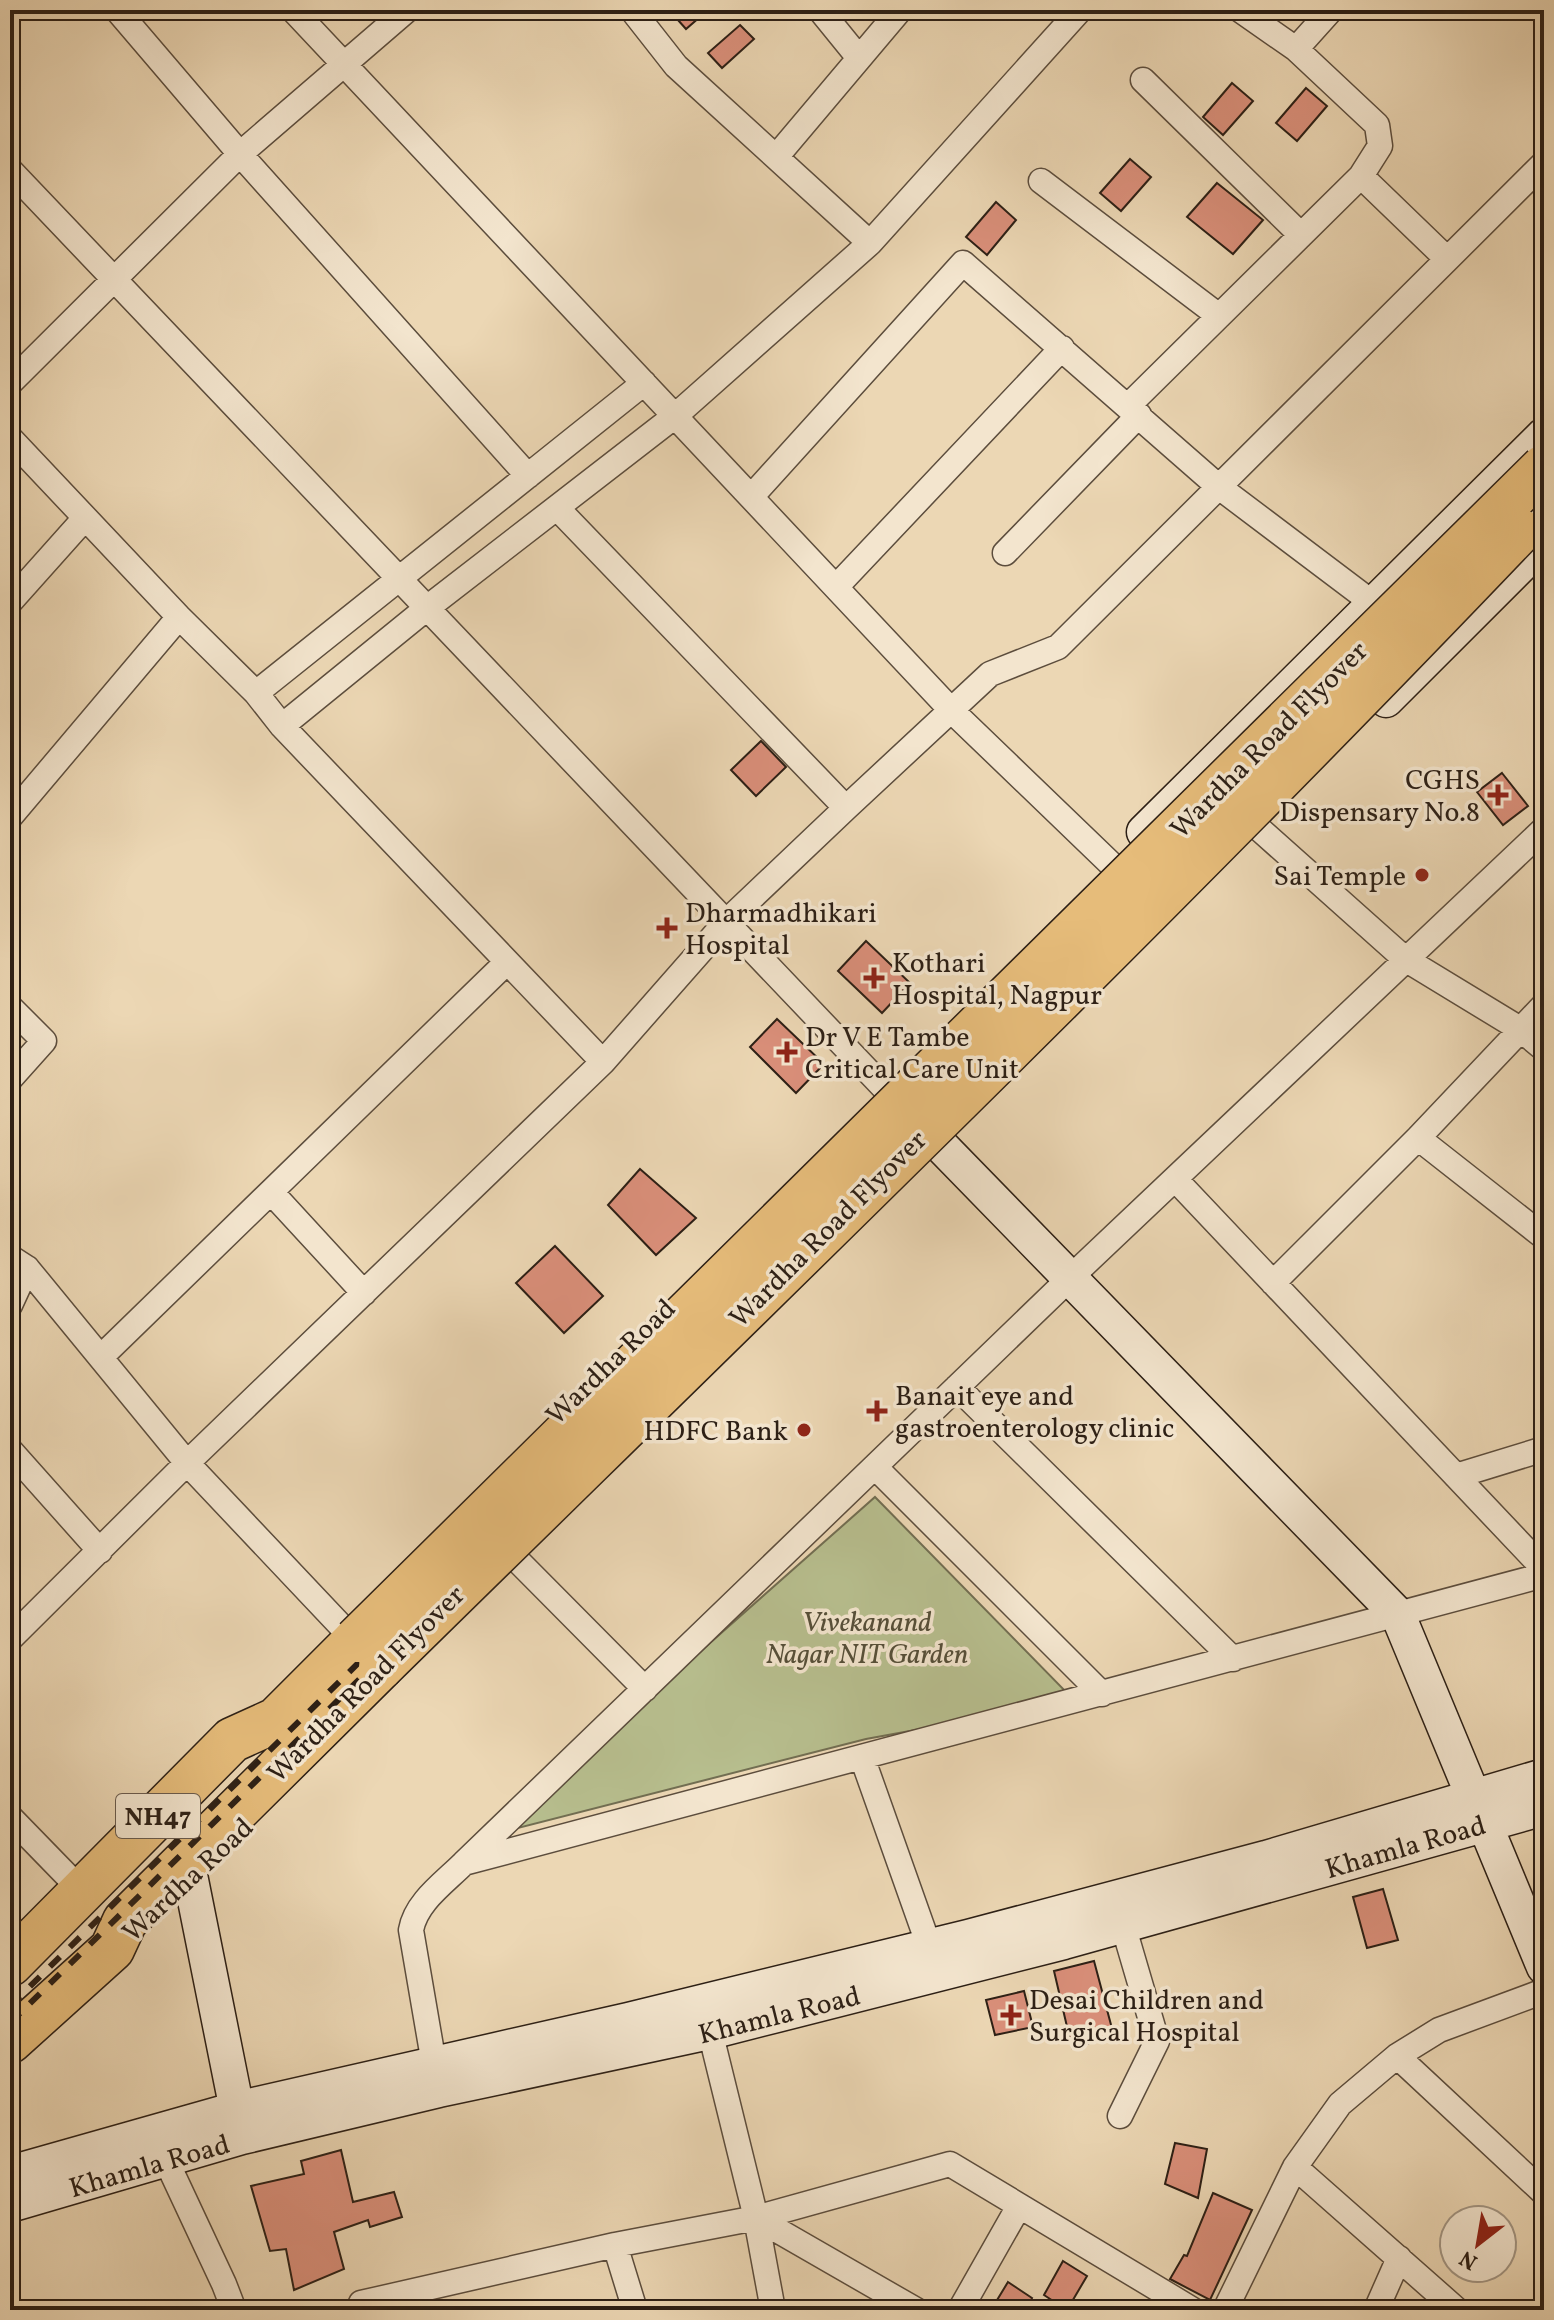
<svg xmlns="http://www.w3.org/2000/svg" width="1554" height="2320" font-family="Vollkorn,serif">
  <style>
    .green { fill: #b7be8e; stroke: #726e52; stroke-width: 2 }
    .building { fill: #da8f7a; stroke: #2c1f15; stroke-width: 2 }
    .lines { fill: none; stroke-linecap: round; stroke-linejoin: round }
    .street-casing { stroke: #5c4d3d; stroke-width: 27 }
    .secondary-casing { stroke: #2c1f15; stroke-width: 37 }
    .highway-casing { stroke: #2c1f15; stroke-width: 47 }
    .street { stroke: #f3e5ce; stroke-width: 24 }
    .secondary { stroke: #f3e5ce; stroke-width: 34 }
    .highway { stroke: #e6bc7a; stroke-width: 44 }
    .rail { stroke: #2c1f15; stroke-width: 6; stroke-dasharray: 14 14; stroke-linecap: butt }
    .highway-bridge-casing { stroke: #2c1f15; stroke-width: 47; stroke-linecap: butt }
    .highway-bridge { stroke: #e6bc7a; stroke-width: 44 }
    .poi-dot { fill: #8f2418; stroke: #f3e5ce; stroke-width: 3 }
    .labels { text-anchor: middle; stroke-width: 7; stroke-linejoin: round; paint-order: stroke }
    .shield { fill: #f3e5ce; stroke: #685a4c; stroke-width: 2 }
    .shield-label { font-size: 26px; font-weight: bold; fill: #2c1f15 }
    .street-label { font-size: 28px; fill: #2c1f15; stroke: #f3e5ce }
    .poi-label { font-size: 28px; fill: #2c1f15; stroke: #f3e5ce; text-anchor: start }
    .park-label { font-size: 28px; font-style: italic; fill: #564f39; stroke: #f3e5ce }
  </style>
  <rect width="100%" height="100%" fill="#ecd7b4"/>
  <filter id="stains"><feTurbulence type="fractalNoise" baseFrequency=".0025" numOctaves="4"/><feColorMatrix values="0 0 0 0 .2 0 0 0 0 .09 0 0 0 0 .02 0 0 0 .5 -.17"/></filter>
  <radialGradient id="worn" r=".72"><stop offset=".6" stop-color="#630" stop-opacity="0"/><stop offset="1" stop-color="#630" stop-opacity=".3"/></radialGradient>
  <path class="green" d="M875 1497 1075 1701 866 1739 494 1834Z"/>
  <path class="building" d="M669 10H708L686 29Z
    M740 25 754 39 722 68 708 53Z
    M1232 83 1253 101 1223 135 1203 117Z
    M1306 88 1327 106 1297 141 1276 123Z
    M1130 159 1151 177 1121 211 1100 193Z
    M1217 183 1263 220 1233 254 1187 217Z
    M996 202 1016 220 987 255 966 237Z
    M761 741 786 767 756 796 731 770Z
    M1502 773 1528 806 1503 825 1477 792Z
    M866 941 910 983 882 1013 838 971Z
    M777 1019 824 1064 796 1093 750 1047Z
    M640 1169 696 1218 656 1255 608 1205Z
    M555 1246 603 1296 564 1333 516 1283Z
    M1383 1889 1398 1940 1367 1948 1353 1897Z
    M1094 1961 1114 2036 1072 2048 1054 1971Z
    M1024 1991 1033 2027 995 2035 986 2000Z
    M1175 2143 1207 2149 1198 2198 1165 2184Z
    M341 2150 353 2202 394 2192 402 2217 370 2227 368 2220 334 2232 344 2269 294 2290 286 2249 270 2251 251 2186 304 2174 301 2161Z
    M1213 2193 1252 2210 1210 2300 1170 2279 1184 2255 1187 2256Z
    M1063 2261 1087 2276 1067 2310 1044 2295Z
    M1008 2282 1032 2298 1025 2310H991Z"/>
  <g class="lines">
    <defs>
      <path id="street" d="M117 10 240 154 528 476
        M293 10 952 711 1112 865
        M632 10 676 66 870 243
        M820 10 859 58
        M1296 49 1331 10
        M1143 80 1301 235
        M776 157 900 10
        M10 170 887 1091
        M1361 176 1447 259
        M1041 181 1219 316
        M10 383 240 154 407 10
        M1128 406 1361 176 1380 146 1377 125 1296 49 1240 10
        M10 438 179 617 256 693 282 726 603 1062
        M751 497 963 263 1219 487 1374 604
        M557 508 846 808
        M1005 553 1139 415
        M836 587 1062 348
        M10 602 85 518
        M256 693 644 383
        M282 726 427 608 675 416 870 243 1080 10
        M10 817 179 617
        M1256 826 1405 959 1520 1029 1544 1049
        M10 1007 44 1041 10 1079
        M1418 1138 1544 1237
        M1175 1179 1544 1569
        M271 1192 364 1293
        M10 1257 27 1268 187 1463 341 1626
        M1273 1283 1418 1138 1544 1005
        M10 1305 27 1268
        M101 1357 507 962
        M957 1387 1233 1659
        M10 1450 100 1551
        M875 1467 1102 1694
        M1456 1476 1544 1449
        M516 1559 645 1689
        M10 1639 187 1463 603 1062 727 921 846 808 990 674 1058 647 1544 163
        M862 1757 929 1946
        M10 1817 82 1891
        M464 1863 1070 1278 1544 829
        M707 2019 756 2218 773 2310
        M1397 2056 1544 2193
        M434 2064 411 1930C416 1902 444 1883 464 1863L1544 1575
        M1120 2116 1157 2041 1123 1925
        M166 2160 224 2284 234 2310
        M1295 2167 1457 2310
        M756 2218 916 2310
        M615 2245 635 2310
        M362 2310 361 2303 615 2245 756 2218 950 2164 1193 2310
        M960 2310 1019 2206
        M1225 2310 1295 2167 1340 2104 1397 2056 1439 2030 1544 1991
        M1376 2310 1399 2258"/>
      <path id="secondary" d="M1386 700 1544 542
        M1144 832 1544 435
        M911 1115 1398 1615 1544 1967
        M190 1875 241 2130
        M10 2173 236 2109 628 2020 968 1937 1266 1858 1544 1776
        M10 2205 242 2137 439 2090 710 2032 1064 1942 1544 1808"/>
      <path id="highway" d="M10 1964 232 1740 276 1720 356 1640
        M10 2041 112 1949 125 1921 381 1667"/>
    </defs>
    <use href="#street" class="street-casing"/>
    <use href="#secondary" class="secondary-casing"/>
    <use href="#highway" class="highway-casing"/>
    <use href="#street" class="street"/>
    <use href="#secondary" class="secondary"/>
    <use href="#highway" class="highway"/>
    <path class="rail" d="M10 2006 1246 789 1544 485
      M10 2023 1255 798 1544 504"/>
    <defs>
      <path id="highway-bridge" d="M356 1640 1544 467
        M381 1667C764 1291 1150 919 1520 531"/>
    </defs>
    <use href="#highway-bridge" class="highway-bridge-casing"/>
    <use href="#highway-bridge" class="highway-bridge"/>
  </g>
  <g class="poi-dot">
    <path d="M1494 783h8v8h8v8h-8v8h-8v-8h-8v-8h8z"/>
    <circle cx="1422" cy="875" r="8"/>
    <path d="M663 916h8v8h8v8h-8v8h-8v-8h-8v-8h8z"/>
    <path d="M870 966h8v8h8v8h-8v8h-8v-8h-8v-8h8z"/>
    <path d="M783 1040h8v8h8v8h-8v8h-8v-8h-8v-8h8z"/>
    <path d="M873 1399h8v8h8v8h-8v8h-8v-8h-8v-8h8z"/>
    <circle cx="804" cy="1430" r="8"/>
    <path d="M1007 2003h8v8h8v8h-8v8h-8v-8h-8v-8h8z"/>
  </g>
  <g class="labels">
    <rect class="shield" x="116" y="1794" width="84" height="44" rx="6"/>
    <g class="shield-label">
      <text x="158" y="1825">NH47</text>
    </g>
    <g class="street-label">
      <text transform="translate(1268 739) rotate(-45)" y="10">Wardha Road Flyover</text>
      <text transform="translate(827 1228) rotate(-45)" y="10">Wardha Road Flyover</text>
      <text transform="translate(610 1361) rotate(-44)" y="10">Wardha Road</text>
      <text transform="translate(365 1683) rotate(-45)" y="10">Wardha Road Flyover</text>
      <text transform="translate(1405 1846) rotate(-16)" y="10">Khamla Road</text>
      <text transform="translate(187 1879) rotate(-43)" y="10">Wardha Road</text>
      <text transform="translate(779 2014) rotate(-14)" y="10">Khamla Road</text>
      <text transform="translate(149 2165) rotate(-16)" y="10">Khamla Road</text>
    </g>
    <g class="poi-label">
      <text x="1480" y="789" text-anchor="end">CGHS<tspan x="1480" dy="32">Dispensary No.8</tspan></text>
      <text x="1406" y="885" text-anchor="end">Sai Temple</text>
      <text x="685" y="922">Dharmadhikari<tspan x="685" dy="32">Hospital</tspan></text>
      <text x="892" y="972">Kothari<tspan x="892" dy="32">Hospital, Nagpur</tspan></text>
      <text x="805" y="1046">Dr V E Tambe<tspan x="805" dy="32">Critical Care Unit</tspan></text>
      <text x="895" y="1405">Banait eye and<tspan x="895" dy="32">gastroenterology clinic</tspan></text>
      <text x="788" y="1440" text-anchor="end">HDFC Bank</text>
      <text x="1029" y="2009">Desai Children and<tspan x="1029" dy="32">Surgical Hospital</tspan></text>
    </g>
    <g class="park-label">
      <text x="867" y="1631">Vivekanand<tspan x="867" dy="32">Nagar NIT Garden</tspan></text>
    </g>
  </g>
  <rect width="1554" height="2320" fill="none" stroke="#ecd7b4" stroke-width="40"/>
  <rect x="12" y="12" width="1530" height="2296" fill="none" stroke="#2c1f15" stroke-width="4"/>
  <rect x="20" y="20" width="1514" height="2280" fill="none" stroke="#2c1f15" stroke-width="2"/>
  <g transform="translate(1478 2244) rotate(211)"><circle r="38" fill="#f3e5ce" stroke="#a39684" stroke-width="2"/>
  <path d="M0-6L14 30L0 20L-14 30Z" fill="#8f2418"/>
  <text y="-12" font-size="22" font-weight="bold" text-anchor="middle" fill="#2c1f15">N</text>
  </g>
  <rect width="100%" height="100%" filter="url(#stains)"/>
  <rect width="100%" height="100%" fill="url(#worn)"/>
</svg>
